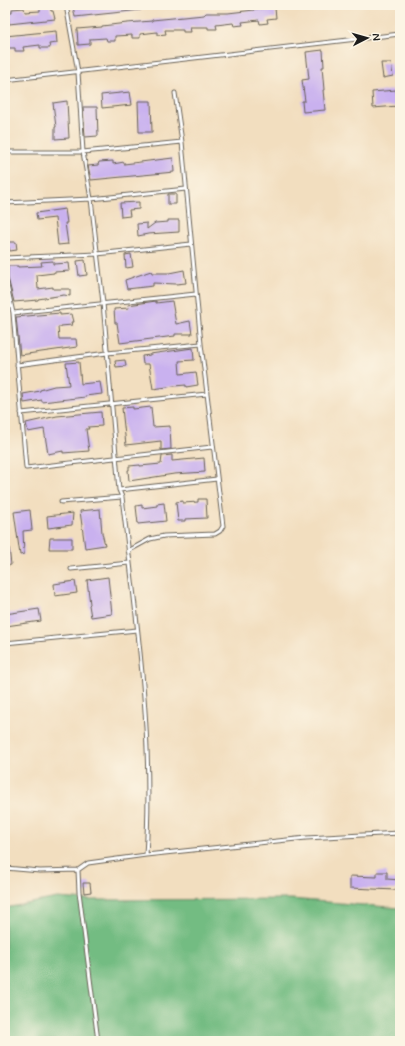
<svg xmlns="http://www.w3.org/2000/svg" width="405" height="1046" font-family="Mynerve,sans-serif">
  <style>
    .forest { fill: #73bc82; stroke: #486c4f }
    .building { fill: #c9b1ef }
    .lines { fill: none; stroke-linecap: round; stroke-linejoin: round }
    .service-casing { stroke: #676055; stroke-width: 5 }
    .service { stroke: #fff; stroke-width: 3 }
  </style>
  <rect width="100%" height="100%" fill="#fcf5e5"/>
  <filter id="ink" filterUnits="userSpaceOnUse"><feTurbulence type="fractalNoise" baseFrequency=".025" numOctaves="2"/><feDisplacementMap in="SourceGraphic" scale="8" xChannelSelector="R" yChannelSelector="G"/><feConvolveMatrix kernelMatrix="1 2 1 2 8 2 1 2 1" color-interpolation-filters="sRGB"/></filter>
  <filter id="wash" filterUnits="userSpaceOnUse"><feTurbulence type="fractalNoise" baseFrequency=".012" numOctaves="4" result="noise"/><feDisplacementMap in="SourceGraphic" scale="16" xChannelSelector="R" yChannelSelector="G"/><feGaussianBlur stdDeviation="0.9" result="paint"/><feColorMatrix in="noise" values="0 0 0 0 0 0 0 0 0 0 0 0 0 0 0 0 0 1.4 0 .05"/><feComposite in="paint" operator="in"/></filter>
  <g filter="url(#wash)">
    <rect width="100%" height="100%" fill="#f2debf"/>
    <path class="forest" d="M57 898 88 900 291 899 400 908V1041H5V908Z"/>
    <g id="blocks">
      <path class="building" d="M79 5H141V10L75 17 73 6Z
        M40 6H50L51 11H53L55 19 9 24 8 13 12 12V9L24 8 25 12 40 11Z
        M275 8 276 18 267 19 268 23 260 24 259 20 242 22 243 25 234 26 233 23 216 25 217 29H208V27H190L191 32H183V30H165L166 34 157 35V32L140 34V38H132V35L115 36V41H107L106 38 90 39V44L78 45 77 29 102 27V26L127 23 152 21V20L204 15 206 13H228L254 10V9Z
        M56 31 57 43 49 44 50 48H40V45L23 47 24 51H15V48H5V36Z
        M323 50 324 67H322L324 90H323L325 110 303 112 302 101H305L302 80 309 79 306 52Z
        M381 63H391L393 76 383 78Z
        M396 90 398 106 373 108 372 92Z
        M130 92 132 105 102 108 101 95Z
        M67 101 69 138 55 139V127H56L53 103Z
        M138 101H151L152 132H139Z
        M83 107H97L98 136 85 137Z
        M173 158 174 172 91 180 88 166 98 165 99 162 113 161V164L124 162V164Z
        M168 194H176V204H168Z
        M139 202V209L129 210 130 216 121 217 120 203Z
        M65 209 67 223H65L68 244 58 245 55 218 37 220 36 213Z
        M168 220H179V232L148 234 138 236 137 224 147 223V229L155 223 168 222Z
        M7 242H16L17 250 10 251Z
        M131 254 133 267 126 268 125 255Z
        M85 260 87 275 79 276 77 261Z
        M53 261V264L69 263 70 271 54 272V273L37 275 38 289 53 287V289H70V296L64 295 38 299V300L14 302 8 278V266H18V267L42 266 41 262Z
        M184 270 186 283 176 284 153 283V286L127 289 125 280 151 271 152 273H169Z
        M156 301V303L172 301 176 324 190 321 192 334H175V336L120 343 117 323H115L114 309 129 308 128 305Z
        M60 313V315L72 314 74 322H71L72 325 61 326V327H58L59 339H76L77 347 20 355 16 317Z
        M193 348 194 360 179 361 180 374 196 372 198 385 186 387V385L174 386 153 389 149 364H143L142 356 150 355V354Z
        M125 360 126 366 116 367 115 361Z
        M79 362 81 384 100 382 102 394 85 396 86 397 42 402V400L24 403 23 394 40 391V390L54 386 69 385 66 363Z
        M133 407V409L151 407 153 427 170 426 171 449 161 450V441L126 445 122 408Z
        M101 412 102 426 88 427 89 429H86L89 451 63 453V451L48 454 44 429 28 432 26 423 57 416Z
        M172 455V461L204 458 205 472 174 474 129 481 128 470H129V466L140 465V466L161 464 162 456Z
        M198 499H206L207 518 185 519V521H178L176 502 183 501V503L198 502Z
        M164 503 166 521 138 524 136 506 142 505V508L157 506V504Z
        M100 509 102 533 105 545 85 548 80 511Z
        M30 510 32 530 23 531 24 554 20 555 14 512Z
        M73 513 72 525 48 528 47 516Z
        M50 538H72V549H49Z
        M9 547 11 565 5 566V548Z
        M108 577 112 614 91 617 89 605 90 604 87 580Z
        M75 581 77 593 55 596 54 584Z
        M39 609 41 621 6 626 5 614Z
        M377 872H387V879L400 880V888H396V890L350 888V876L377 877Z
        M83 883H90L91 892 84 893Z"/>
    </g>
  </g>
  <g filter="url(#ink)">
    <use href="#blocks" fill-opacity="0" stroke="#676055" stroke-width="1"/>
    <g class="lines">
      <defs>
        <path id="service" d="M66 5 78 72 83 152 91 199 103 303 119 490 122 497C136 616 154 735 146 855
          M5 80 400 34
          M5 152H83L182 142
          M5 203 91 199 186 189
          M5 258 97 254 191 244
          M5 276 13 313 26 468 212 447
          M13 313 196 294
          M17 365 107 353 201 344
          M21 413 207 394
          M119 490 217 479
          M61 502 122 497
          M128 551 150 539 164 536 215 534 220 531 223 526 201 344 182 142 175 93
          M71 569 129 563
          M5 643 137 630
          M5 868 40 871 78 870
          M98 1041 79 892 78 870 88 863 146 855 306 838 400 833"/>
      </defs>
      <use href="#service" class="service-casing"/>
      <use href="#service" class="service"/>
    </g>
  </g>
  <rect width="405" height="1046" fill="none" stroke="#fcf5e5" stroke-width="20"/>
  <g transform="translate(367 38) rotate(84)" stroke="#fcf5e5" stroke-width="3" paint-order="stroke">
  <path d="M0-3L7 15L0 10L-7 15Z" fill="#1c1c1c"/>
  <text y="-6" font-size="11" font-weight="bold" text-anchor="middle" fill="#1c1c1c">N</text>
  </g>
</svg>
